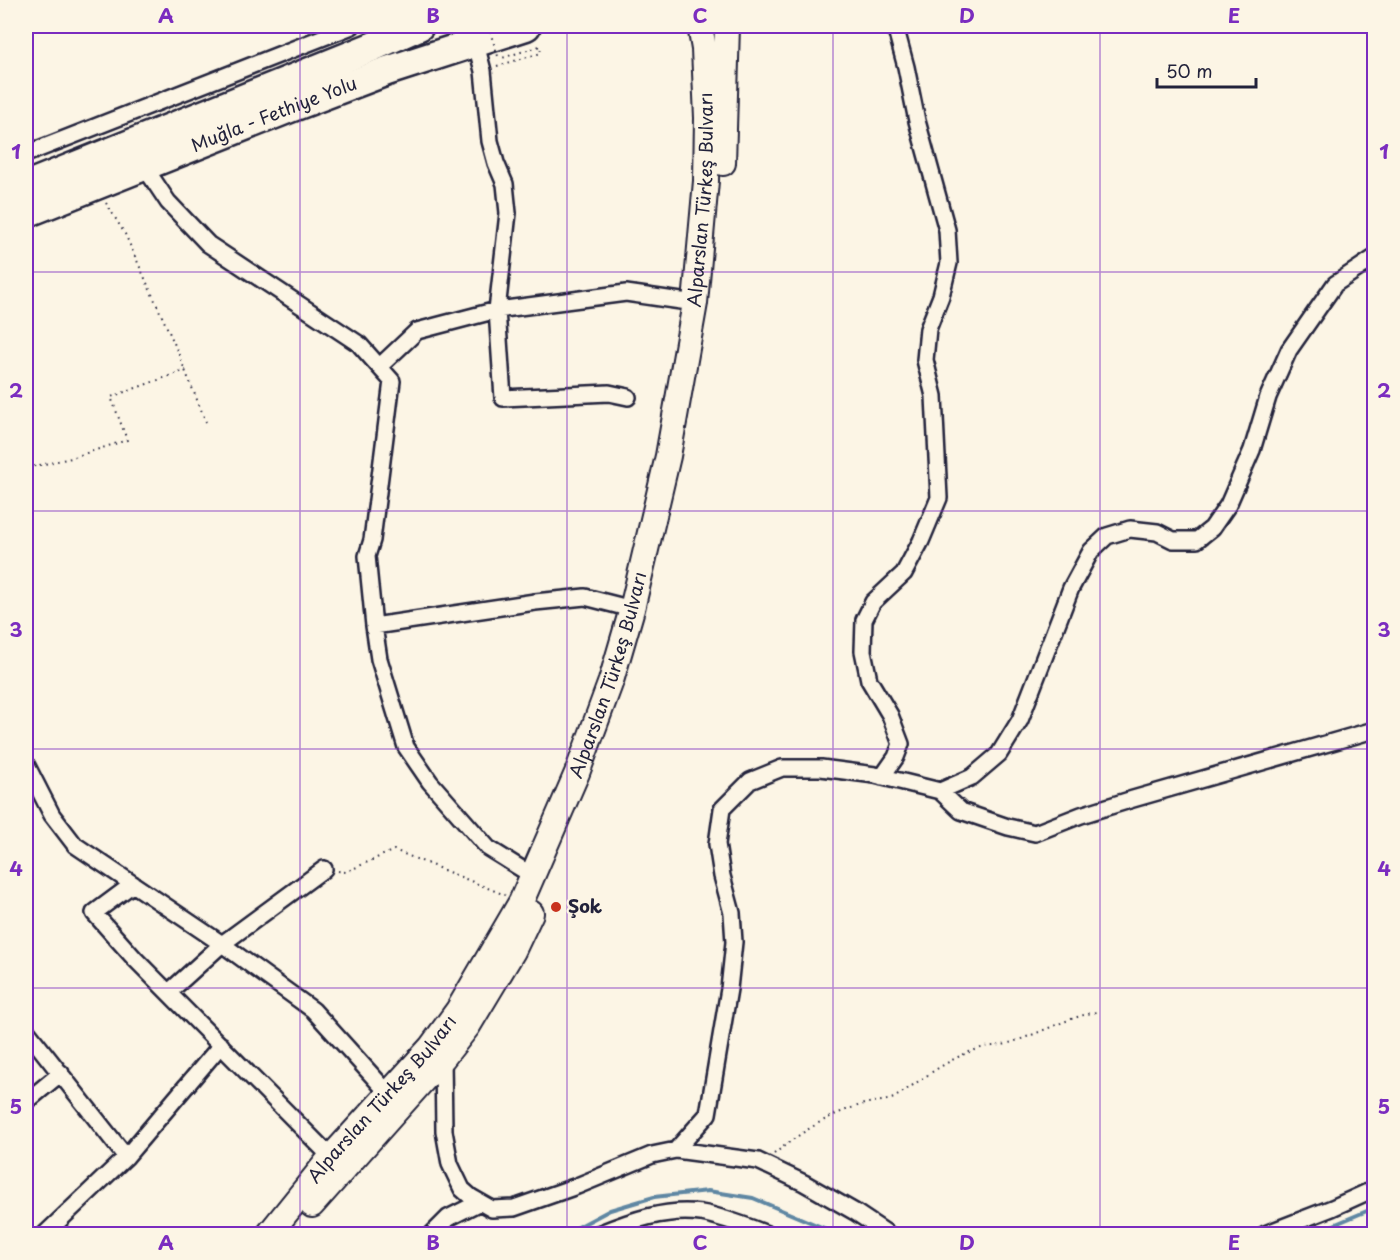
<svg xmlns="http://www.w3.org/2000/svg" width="1400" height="1260" font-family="'Playpen Sans',sans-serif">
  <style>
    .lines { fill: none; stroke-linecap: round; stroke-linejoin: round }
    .stream { stroke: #5f87a3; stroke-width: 4 }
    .street-casing { stroke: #22223b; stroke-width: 20 }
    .primary-casing { stroke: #22223b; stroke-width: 28 }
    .highway-casing { stroke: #22223b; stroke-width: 33 }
    .path { stroke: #22223b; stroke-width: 2; stroke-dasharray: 1.5 4.5; stroke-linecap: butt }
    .street { stroke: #fcf5e5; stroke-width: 15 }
    .primary { stroke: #fcf5e5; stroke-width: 24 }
    .highway { stroke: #fcf5e5; stroke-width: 28 }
    .path-bridge { stroke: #22223b; stroke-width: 2; stroke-dasharray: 1.5 4.5; stroke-linecap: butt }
    .grid { fill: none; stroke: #7b2cbf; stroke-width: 1.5; stroke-opacity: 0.55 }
    .poi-dot { fill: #c8321e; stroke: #fcf5e5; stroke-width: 2 }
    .labels { text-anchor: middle; stroke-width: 4.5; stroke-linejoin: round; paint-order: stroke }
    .street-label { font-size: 18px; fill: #22223b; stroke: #fcf5e5 }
    .poi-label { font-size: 18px; font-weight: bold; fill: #22223b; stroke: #fcf5e5; text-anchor: start }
    .neatline { fill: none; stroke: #7b2cbf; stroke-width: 2 }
    .grid-label { font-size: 20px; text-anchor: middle; font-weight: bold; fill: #7b2cbf }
  </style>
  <rect width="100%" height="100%" fill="#fcf5e5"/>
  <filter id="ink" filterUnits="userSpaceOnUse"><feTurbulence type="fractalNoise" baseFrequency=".0167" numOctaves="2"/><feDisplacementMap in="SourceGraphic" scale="12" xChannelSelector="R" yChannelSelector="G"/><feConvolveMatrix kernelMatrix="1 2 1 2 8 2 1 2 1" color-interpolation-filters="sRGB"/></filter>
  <g filter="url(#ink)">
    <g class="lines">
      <path class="stream" d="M565 1234 610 1210 654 1197 708 1191 753 1198 838 1234
        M1312 1234 1374 1208"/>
      <defs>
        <path id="street" d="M476 44 483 71 490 141 496 163 505 184 508 213 497 310 503 398 609 393 628 397
          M26 154 352 26
          M144 166 168 202 208 244 359 344 392 381 372 540 367 556 374 626 379 659 406 747 430 782 488 848 533 876
          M380 366 417 331 497 310 626 293 695 303
          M374 626 535 602 585 597 632 609
          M26 764 52 815 75 845 222 944 313 1010 388 1093
          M882 777 896 757 901 744 890 715 869 680 863 651 864 620 873 602 904 573 921 541 939 498 934 396 925 360 928 329 941 296 949 263 947 230 917 121 906 67 895 26
          M940 791 961 811 1008 827 1035 833 1081 815 1133 799 1374 730
          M133 884 94 913 135 959 331 1157
          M169 992 222 944 324 869
          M26 1030 126 1157
          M443 1058 444 1131 450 1164 462 1189 471 1197 492 1209 514 1208 577 1186 652 1155 676 1150 708 1114 729 989 734 942 732 913 722 876 717 844 722 809 750 781 782 768H821L875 775 940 791 972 777 999 754 1020 720 1071 588 1091 551 1107 536 1130 529 1157 532 1173 540H1197L1212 528 1228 505 1252 450 1268 397 1289 350 1335 284 1374 258
          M26 1102 61 1073
          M676 1150 758 1161 804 1183 855 1212 888 1234
          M45 1234 126 1157 221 1045
          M432 1234 448 1218 480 1202
          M598 1234C630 1221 666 1208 701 1213 724 1217 746 1226 767 1234
          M1265 1234 1332 1208 1374 1189"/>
        <g id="primary">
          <path d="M723 163 727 26"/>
          <path d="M312 1205 443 1058 468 1026 513 951 531 913"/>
          <path id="s1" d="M269 1234 331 1157 431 1047 458 1010 521 902 577 773 611 681 632 609 668 456 695 303 706 181 707 118 704 49 700 26"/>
        </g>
        <g id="highway">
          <path d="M26 186 372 47 419 26"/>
          <path id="s2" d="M26 213 290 108 387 71 526 26"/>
        </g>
      </defs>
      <use href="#street" class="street-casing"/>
      <use href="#primary" class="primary-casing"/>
      <use href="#highway" class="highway-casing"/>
      <path class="path" d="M497 66 541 53 540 46 499 59
        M106 203 125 234 174 343 206 422
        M26 524 31 467 71 458 127 440 111 397 186 370
        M338 871 346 872 394 850 505 895
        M774 1154C800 1133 829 1114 861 1105 872 1101 883 1102 894 1098 920 1081 948 1058 978 1049 988 1045 999 1047 1009 1043 1039 1034 1066 1018 1096 1012"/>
      <use href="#street" class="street"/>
      <use href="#primary" class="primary"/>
      <use href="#highway" class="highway"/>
      <path class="path-bridge" d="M488 26 499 59"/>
    </g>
  </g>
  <path class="grid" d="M300 26V1234M567 26V1234M833 26V1234M1100 26V1234M26 272H1374M26 511H1374M26 749H1374M26 988H1374"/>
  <circle class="poi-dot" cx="556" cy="907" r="6"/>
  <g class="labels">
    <g class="street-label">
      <text dy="6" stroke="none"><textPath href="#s2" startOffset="267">Muğla - Fethiye Yolu</textPath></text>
      <text dy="6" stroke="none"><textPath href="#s1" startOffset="1148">Alparslan Türkeş Bulvarı</textPath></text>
      <text dy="6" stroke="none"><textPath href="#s1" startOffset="662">Alparslan Türkeş Bulvarı</textPath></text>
      <text dy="6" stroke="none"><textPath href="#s1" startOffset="176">Alparslan Türkeş Bulvarı</textPath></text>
    </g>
    <g class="poi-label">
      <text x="568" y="913">Şok</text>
    </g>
  </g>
  <rect width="1400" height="1260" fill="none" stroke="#fcf5e5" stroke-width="66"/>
  <path d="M1157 78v9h99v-9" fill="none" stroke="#22223b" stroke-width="3"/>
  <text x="1166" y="78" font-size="18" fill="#22223b" stroke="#fcf5e5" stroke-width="4.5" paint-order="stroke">50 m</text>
  <rect x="33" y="33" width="1334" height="1194" class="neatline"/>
  <g class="grid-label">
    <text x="166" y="23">A</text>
    <text x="433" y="23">B</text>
    <text x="700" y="23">C</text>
    <text x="967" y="23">D</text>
    <text x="1234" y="23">E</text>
    <text x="16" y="159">1</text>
    <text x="1384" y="159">1</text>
    <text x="16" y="398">2</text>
    <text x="1384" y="398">2</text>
    <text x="16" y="637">3</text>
    <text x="1384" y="637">3</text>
    <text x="16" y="876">4</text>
    <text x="1384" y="876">4</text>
    <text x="16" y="1114">5</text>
    <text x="1384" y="1114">5</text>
    <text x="166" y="1250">A</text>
    <text x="433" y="1250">B</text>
    <text x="700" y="1250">C</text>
    <text x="967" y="1250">D</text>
    <text x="1234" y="1250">E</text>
  </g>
</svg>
